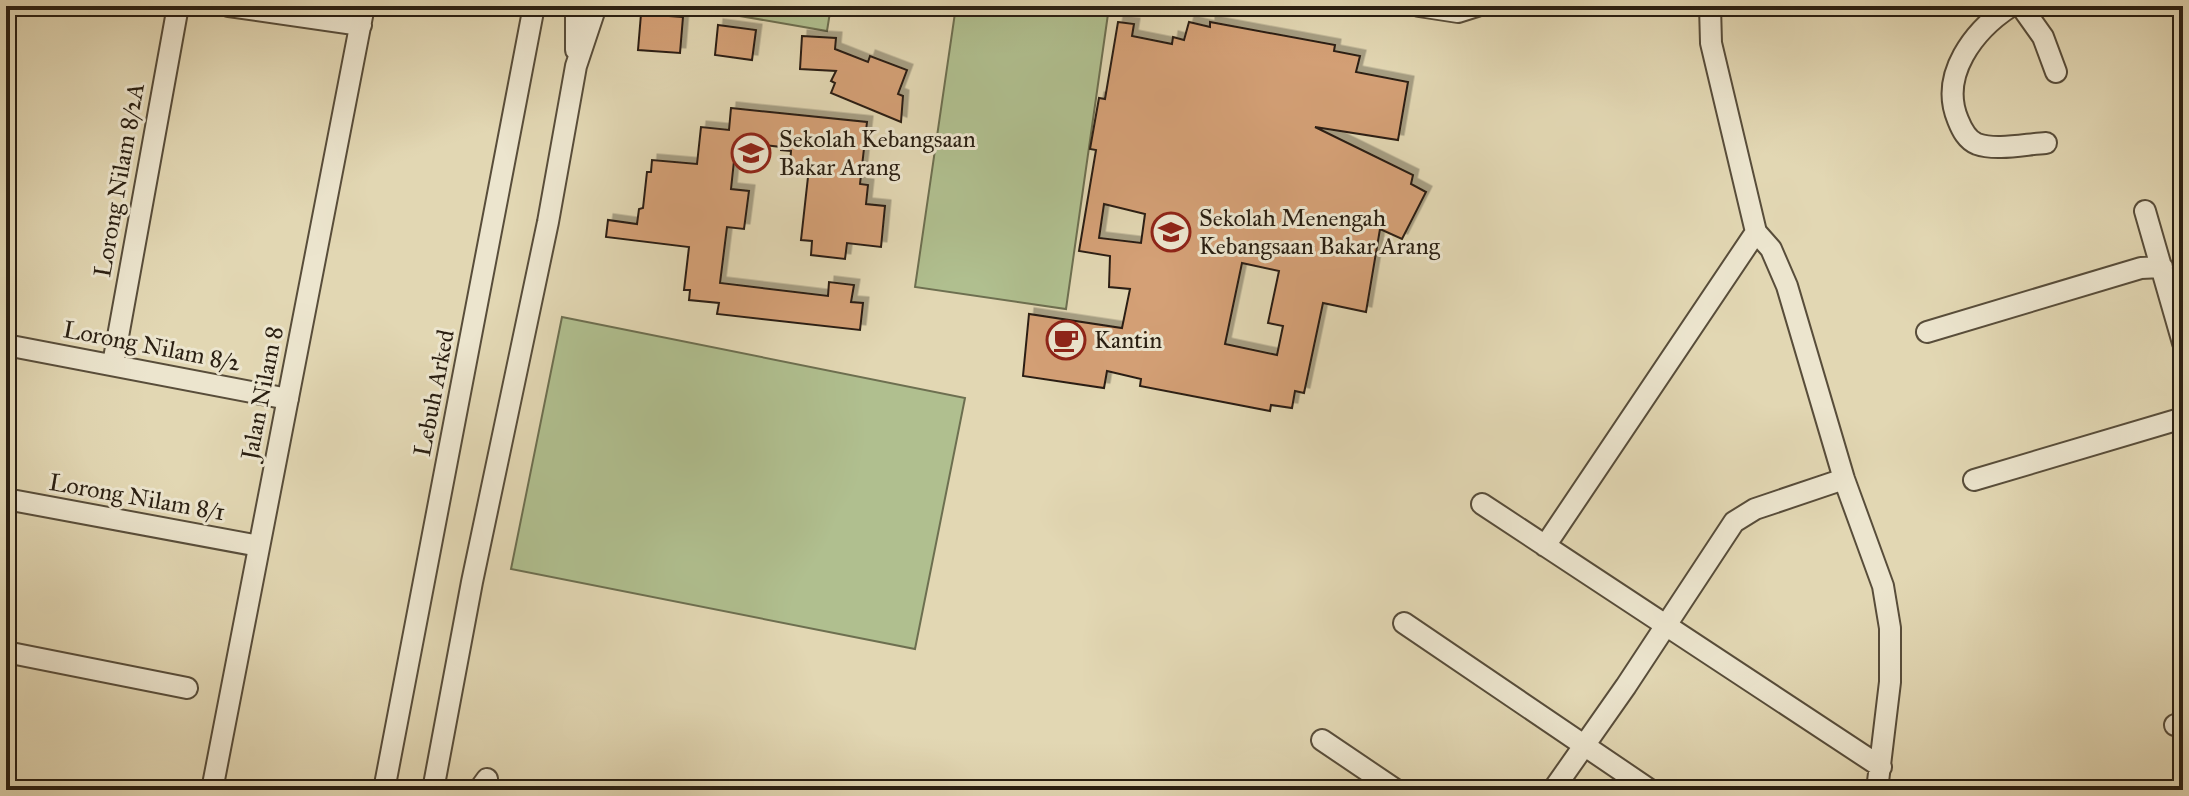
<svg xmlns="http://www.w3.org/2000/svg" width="2189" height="796" font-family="'IM FELL Great Primer',serif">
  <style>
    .green { fill: #b0bf8f; stroke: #6d6f50; stroke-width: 2 }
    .building { fill: #d4a076; stroke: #2a1f12; stroke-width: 2; fill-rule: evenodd; filter: url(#shadow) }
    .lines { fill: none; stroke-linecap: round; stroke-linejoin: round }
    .street-casing { stroke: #584d3a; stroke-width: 24 }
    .street { stroke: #ece5ce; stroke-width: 20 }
    .labels { text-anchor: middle; stroke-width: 6; stroke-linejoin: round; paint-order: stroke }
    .poi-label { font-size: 24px; fill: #2a1f12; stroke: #ece5ce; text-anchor: start }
    .street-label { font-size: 24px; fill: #2a1f12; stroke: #ece5ce }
  </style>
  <defs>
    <filter id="shadow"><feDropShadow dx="5.5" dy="-5.5" stdDeviation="0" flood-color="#0004"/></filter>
  </defs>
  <rect width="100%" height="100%" fill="#e2d7b3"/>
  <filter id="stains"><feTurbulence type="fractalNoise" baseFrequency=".0025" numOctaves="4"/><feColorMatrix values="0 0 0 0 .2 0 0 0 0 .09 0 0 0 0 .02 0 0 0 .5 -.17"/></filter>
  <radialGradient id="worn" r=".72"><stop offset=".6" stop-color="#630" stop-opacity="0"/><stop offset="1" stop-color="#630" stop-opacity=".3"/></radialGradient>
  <path class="green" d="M682 6H831L827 31Z
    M956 6H1050L1108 14 1066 309 915 287Z
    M562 317 965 398 915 649 511 569Z"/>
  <path class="building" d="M641 14 683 17 680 53 638 50Z
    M1118 22 1134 24 1132 36 1172 44 1173 37 1184 40 1189 22 1210 27V22L1335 45 1334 51 1360 56 1356 72 1408 82 1398 140 1315 127 1413 175 1411 184 1426 192 1402 239 1380 229 1366 312 1323 303 1304 393 1295 391 1292 408 1271 405 1270 411 1140 386 1141 379 1107 371 1104 388 1023 376 1029 314 1122 328 1130 289 1109 287 1110 256 1079 251 1096 150 1090 149 1099 98 1105 99ZM1104 204 1145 214 1141 243 1099 238ZM1242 263 1279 271 1268 323 1283 326 1277 355 1225 344Z
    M718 25 756 30 752 60 715 55Z
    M802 36 836 38 835 49 868 62 870 56 907 70 898 94 903 96 901 122 831 93 835 83 831 81 836 71 800 69Z
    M731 108 867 122 860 184 868 185 866 204 885 206 881 247 847 243 845 259 811 255 812 241 801 240 809 168 790 165 791 151 781 150V147L736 142 731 189 749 191 744 229 727 227 720 283 828 296 829 282 854 285 851 302 863 303 860 330 717 314 719 303 689 300 690 290H684L689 247 606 237 608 220 637 224 639 209 643 208 647 172H651L652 160 697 164 701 127 729 130Z"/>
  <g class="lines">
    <defs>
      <path id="street" d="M229 6 361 25
        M1419 6 1458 12 1477 6
        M1710 6 1711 43 1756 232 1771 249 1787 286 1844 479 1883 586 1890 628V682L1877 790
        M2011 6C1974 30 1939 75 1958 120 1962 130 1967 140 1977 144 1996 151 2026 144 2046 143
        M2021 6 2043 37 2056 72
        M576 50V6
        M2145 211 2183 343
        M1927 332 2141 268 2162 267
        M6 345 288 399
        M113 364 178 6
        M1974 480 2183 418
        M6 499 259 546
        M1482 504 1881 767
        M1545 546 1756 232
        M1404 623 1650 790
        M6 652 187 688
        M2175 725 2183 727
        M1322 740 1396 790
        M212 790 364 6
        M384 790 534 6
        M433 790 472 582 548 222 576 66 596 6
        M479 790 487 779
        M1553 790 1626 686 1734 522 1755 509 1844 479"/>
    </defs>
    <use href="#street" class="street-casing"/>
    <use href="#street" class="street"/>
  </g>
  <defs>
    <symbol id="school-ring" viewBox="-11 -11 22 22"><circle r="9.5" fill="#ece5ce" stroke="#8f2418" stroke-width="1.5"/><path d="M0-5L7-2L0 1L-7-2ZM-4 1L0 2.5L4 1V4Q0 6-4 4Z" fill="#8f2418"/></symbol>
    <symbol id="cafe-ring" viewBox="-11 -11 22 22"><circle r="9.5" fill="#ece5ce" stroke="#8f2418" stroke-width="1.5"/><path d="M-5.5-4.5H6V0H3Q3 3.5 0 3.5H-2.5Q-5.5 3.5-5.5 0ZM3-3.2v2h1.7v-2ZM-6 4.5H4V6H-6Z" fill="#8f2418"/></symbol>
  </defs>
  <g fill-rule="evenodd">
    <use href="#school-ring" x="729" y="131" width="44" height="44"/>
    <use href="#school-ring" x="1149" y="210" width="44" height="44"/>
    <use href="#cafe-ring" x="1044" y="318" width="44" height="44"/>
  </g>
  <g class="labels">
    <g class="poi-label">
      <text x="779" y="147">Sekolah Kebangsaan<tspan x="779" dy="28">Bakar Arang</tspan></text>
      <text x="1199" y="226">Sekolah Menengah<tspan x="1199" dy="28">Kebangsaan Bakar Arang</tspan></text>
      <text x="1094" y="348">Kantin</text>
    </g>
    <g class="street-label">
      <text transform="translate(119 180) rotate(-80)" y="8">Lorong Nilam 8/2A</text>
      <text transform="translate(152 346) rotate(11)" y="8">Lorong Nilam 8/2</text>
      <text transform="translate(262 393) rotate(-79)" y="8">Jalan Nilam 8</text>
      <text transform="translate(434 393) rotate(-79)" y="8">Lebuh Arked</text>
      <text transform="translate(137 497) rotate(10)" y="8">Lorong Nilam 8/1</text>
    </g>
  </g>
  <rect width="2189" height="796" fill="none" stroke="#e2d7b3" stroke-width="32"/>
  <rect x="8" y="8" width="2173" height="780" fill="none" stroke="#2a1f12" stroke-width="4"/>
  <rect x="16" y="16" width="2157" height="764" fill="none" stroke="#2a1f12" stroke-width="2"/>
  <rect width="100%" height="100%" filter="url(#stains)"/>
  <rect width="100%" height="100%" fill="url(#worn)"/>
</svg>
